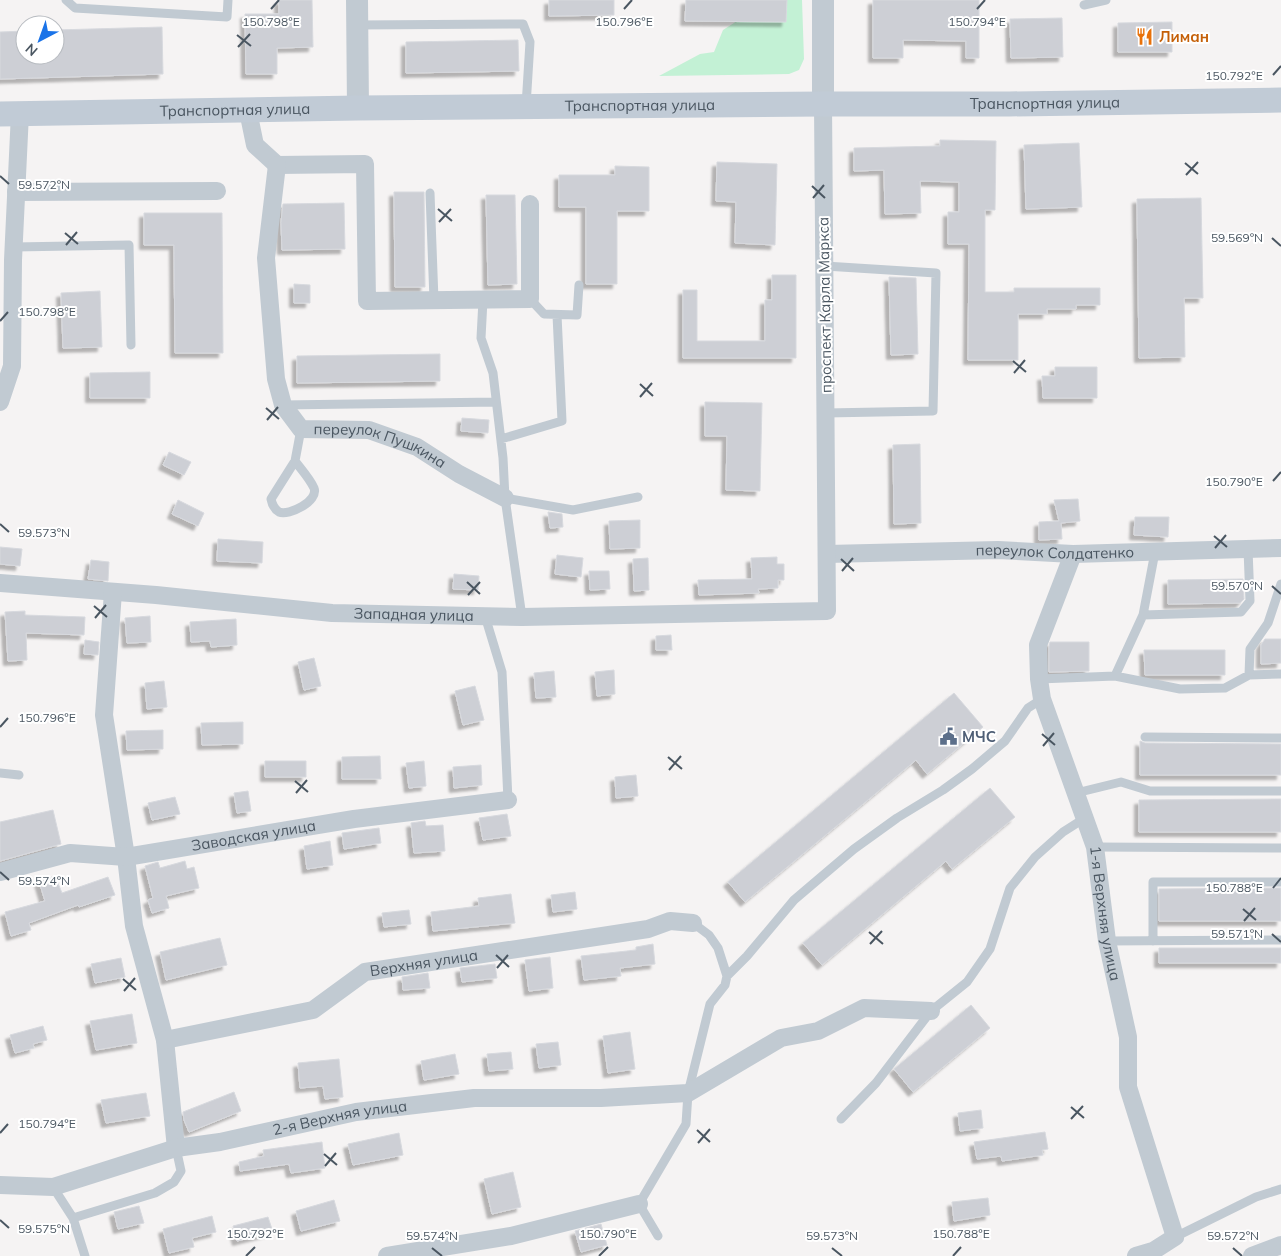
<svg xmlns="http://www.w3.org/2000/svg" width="1281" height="1256" font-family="Mulish,sans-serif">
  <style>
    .green { fill: #c3f1d5 }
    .building { fill: #cdcfd5; stroke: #d7d9de; filter: url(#shadow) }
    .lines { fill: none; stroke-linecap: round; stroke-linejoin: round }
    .service { stroke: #c1cad2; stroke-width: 9 }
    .minor { stroke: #c1cad2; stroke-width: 18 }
    .tertiary { stroke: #c1cad2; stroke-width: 22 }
    .secondary { stroke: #c1cbd6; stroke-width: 25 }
    .ticks { fill: none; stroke: #4a5661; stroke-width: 2 }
    .labels { text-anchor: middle; stroke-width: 4; stroke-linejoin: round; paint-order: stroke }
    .food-label { font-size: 15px; font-weight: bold; fill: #c56008; stroke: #fff; text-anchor: start }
    .street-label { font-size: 15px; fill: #4a5661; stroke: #fff }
    .service-label { font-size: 15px; font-weight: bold; fill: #4e5e75; stroke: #fff; text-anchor: start }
    .ticks-label { font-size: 12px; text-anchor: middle; fill: #4a5661; stroke: #fff; stroke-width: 4; stroke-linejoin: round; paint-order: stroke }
  </style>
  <defs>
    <filter id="shadow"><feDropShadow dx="-4.5" dy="4.5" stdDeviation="1" flood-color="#0004"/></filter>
  </defs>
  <rect width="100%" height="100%" fill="#f5f3f3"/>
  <path class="green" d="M787 0H802L804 59 799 70 789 74 659 76 700 54 714 52 723 30 737 21 786 22Z"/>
  <path class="building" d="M279 0H312L313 47 277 48V74H246L245 14H279Z
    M549 0H614V15L549 16Z
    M686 0H787L786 22 685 21Z
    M873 0H979V58H966V41L903 40V58H873Z
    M1062 18 1063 57 1011 58 1010 19Z
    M1172 22V52H1118V23Z
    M162 27 163 74 0 79V32L25 31V55H55V30Z
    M518 40 519 71 406 73V42Z
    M940 140 996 141 995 210H985V292H1014V288H1100V305H1076V309H1047V314H1018V360H968L969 244H948V212H959V182L920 181 921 213 885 214 884 170 854 171V148L940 146Z
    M1079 143 1082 207 1026 209 1024 145Z
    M717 162 777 164 775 245 735 243 736 202 716 201Z
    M615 166 649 167V211H617V284H586V207H559V175H615Z
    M394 192H424L425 287H395Z
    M486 195H515L517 284 488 285Z
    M1201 198 1203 298H1184L1185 357 1139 358 1137 199Z
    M344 203 345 249 282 250 281 222 283 204Z
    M144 213H222L223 353H175L174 245H144Z
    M772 275H796V358H683V290H697V341H765V300H772Z
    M889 277 916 278 918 354 891 355Z
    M294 284 310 285V303H294Z
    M100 291 102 347 63 348 61 293Z
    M440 354V381L297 383V356Z
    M1055 367H1097V398H1043L1042 376H1055Z
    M150 372V398H90V373Z
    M705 402 762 403 760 491 726 490 727 436H705Z
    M462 418 489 420 488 433 461 431Z
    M920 444 921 523 894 524 893 445Z
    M169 452 191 462 184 475 163 465Z
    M1078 499 1080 521 1061 523 1062 539 1039 540V522L1059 521 1054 500Z
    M178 500 204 513 198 526 172 514Z
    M548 512 562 514 563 527 550 528Z
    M1135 517H1169L1168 537 1134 535Z
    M640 520V548L610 549 609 521Z
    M218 539 263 542 262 563 217 561Z
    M0 547 22 549 20 566 0 564Z
    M557 555 583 558 581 577 555 574Z
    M777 557V564H784V580H778V588L758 589 759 593 699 595 698 580 752 579 751 558Z
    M648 558 649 590 634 591 633 559Z
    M91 560 109 562 108 581 88 579Z
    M589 571H609L610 589 590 590Z
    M454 574 479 576 478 590 453 589Z
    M1243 579 1244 599 1240 603 1168 604V580Z
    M25 611V615L85 617 84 635 26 633 27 660 8 661 5 612Z
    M150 616 151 642 127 643 125 618Z
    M236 619 237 645 211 647 210 641 191 642 190 622Z
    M671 635 672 650H656V636Z
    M1265 639H1281V663L1261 664V645Z
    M85 640 99 642 98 655 84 654Z
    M1050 642H1089V671L1049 672V647Z
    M1144 650H1225V675H1145Z
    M314 658 321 686 304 690 298 662Z
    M614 670 615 694 597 696 595 672Z
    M554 671 556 697 536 698 534 673Z
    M164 681 167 707 147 709 145 683Z
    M475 686 484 720 463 725 455 691Z
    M954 693 983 727 927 774 916 760 745 902 728 882Z
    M243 722V744L202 745 201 723Z
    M163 730V749L127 750 126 731Z
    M1140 741 1145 743 1281 744V775H1140Z
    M380 756 381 779H342V757Z
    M265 761H306V777H265Z
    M424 761 426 786 409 788 406 763Z
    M481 765 482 785 454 788 453 767Z
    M636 775 638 796 616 798 615 777Z
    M990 788 1015 817 952 869 946 861 822 965 803 943Z
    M248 791 251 811 237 813 234 793Z
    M175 797 180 814 152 820 148 803Z
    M1281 799V832H1139V800Z
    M53 810 61 844 0 861V822Z
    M507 814 511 836 483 840 479 818Z
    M425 821 426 826 443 825 445 851 414 853 411 823Z
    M379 828 381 843 344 849 342 833Z
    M330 841 333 865 307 869 304 846Z
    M185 861 187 869 194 867 199 888 166 896 169 908 152 913 148 900 153 898 145 866 158 862 160 868Z
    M55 876 62 893 108 877 115 895 79 907 78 905 29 923 31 930 11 936 5 912 45 901 39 881Z
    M1281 888V921H1159V889Z
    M575 892 577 909 553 912 551 895Z
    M511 894 515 923 433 931 431 912 479 906 478 898Z
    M409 910 411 924 384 927 382 913Z
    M220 938 227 965 166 980 160 952Z
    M653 944 655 964 620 968 621 976 584 980 581 956 636 950V947Z
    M1159 948H1281V963H1159Z
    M550 957 553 988 529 991 525 960Z
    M121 958 125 977 95 983 91 964Z
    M495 964 497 978 462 982 460 968Z
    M428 973 430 988 403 990 402 977Z
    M971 1005 990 1028 913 1092 894 1069Z
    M132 1014 137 1043 96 1050 90 1021Z
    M43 1026 47 1040 33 1044 34 1048 15 1053 10 1035Z
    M630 1032 635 1069 608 1073 603 1036Z
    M558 1042 561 1065 539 1068 536 1044Z
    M511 1052 513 1069 489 1071 487 1054Z
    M455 1054 459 1074 424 1080 421 1061Z
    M339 1059 343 1097 325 1099 323 1086 300 1088 298 1063Z
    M234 1092 241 1111 189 1132 184 1120 183 1112Z
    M146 1093 150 1116 106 1123 101 1100Z
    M981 1110 983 1128 960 1131 958 1113Z
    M1045 1132 1048 1149 1042 1150 1043 1155 1002 1161 1001 1156 977 1159 974 1142Z
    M399 1133 403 1155 353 1165 348 1144Z
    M322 1142 325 1168 291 1173 289 1164 240 1171 239 1162 264 1156 263 1150Z
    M513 1172 521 1207 492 1214 484 1179Z
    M988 1198 990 1215 954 1221 952 1202Z
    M334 1200 340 1221 301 1231 296 1211Z
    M139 1206 144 1223 118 1229 114 1212Z
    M212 1216 216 1232 192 1238 194 1247 169 1253 163 1229Z
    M268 1217 273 1232 237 1241 233 1226Z
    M601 1224 607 1245 581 1252 575 1231Z"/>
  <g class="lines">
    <path class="service" d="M66 0 75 8 227 17 228 0
      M1084 5 1106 0
      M357 25 523 24 530 42 526 106
      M430 193 434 300
      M14 247 129 245 131 345
      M825 266 936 273 933 411 826 413
      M530 299 544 314 577 315 579 285
      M483 300 481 338 493 373 503 458 505 498 522 617
      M283 405 496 402
      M501 439 562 421 557 315
      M295 461C301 469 310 479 314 488 319 501 289 516 279 512 274 509 272 504 271 499L295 461 301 429
      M505 498 573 510 638 497
      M1143 615 1241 612 1250 601 1248 549
      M485 616 502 672 508 800
      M1249 675 1250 649 1268 623 1281 584
      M1115 676 1143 615 1155 552
      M1039 679 1115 676 1180 689 1225 688 1249 675 1281 674
      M1145 737 1281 738
      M0 773 19 775
      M1076 793 1121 782 1150 791H1281
      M1095 847 1281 848
      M1107 941 1281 940
      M1153 941V882H1281
      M727 976 747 956 794 900 854 849 897 818 943 790 972 769 1005 741 1028 708 1042 699
      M841 1119 876 1083 931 1011 967 982 990 949 1010 888 1035 857 1063 832 1085 818
      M53 1187 73 1218 85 1256
      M73 1218 155 1193 174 1182 181 1171 176 1148
      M658 1236 639 1204 686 1124 688 1093 710 1004 725 985 727 976 718 948 709 935 693 923
      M1175 1237 1256 1197 1281 1189"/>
    <g class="minor">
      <path d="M248 111 255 145 277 165 365 164 367 301 530 299V204"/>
      <path id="s1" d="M277 165 266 258 276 379 283 405 301 429 369 430 417 447 459 474 505 498"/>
      <path d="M16 192 217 191"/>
      <path d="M0 402 12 366 13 260 20 113"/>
      <path id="s2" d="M827 554 998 550 1073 554 1281 548"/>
      <path id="s3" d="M1073 554 1038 645 1039 679 1042 699 1095 847 1107 941 1128 1037V1087L1175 1237 1153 1251 1136 1256"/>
      <path id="s4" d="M0 583 156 595 332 613 522 617 827 611 823 104"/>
      <path d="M113 592 104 715 126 857 134 926 165 1040 176 1148"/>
      <path id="s5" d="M0 872 70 853 126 857 354 819 508 800"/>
      <path id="s6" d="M165 1040 313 1010 365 972 648 929 670 921 693 923"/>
      <path id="s7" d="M0 1185 53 1187 176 1148 220 1142 356 1112 474 1098H601L688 1093 781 1038 818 1031 864 1008 931 1011"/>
      <path d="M387 1256 511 1236 639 1204"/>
      <path d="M1252 1256 1281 1245"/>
    </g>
    <path class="tertiary" d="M357 0 358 108
      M823 0V104"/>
    <path class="secondary" id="s8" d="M0 114 358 108 823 104H1009L1281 100"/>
  </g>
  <path class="ticks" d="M271 9 279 0M624 9 632 0M977 9 985 0M237 35 251 46M238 47 250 34M1273 75 1281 66M1185 163 1198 174M1186 175 1198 162M0 176 9 184M812 186 825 198M813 198 824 185M438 209 452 221M439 222 451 209M65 233 78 244M1272 238 1281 246M66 245 77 232M0 321 8 312M1013 361 1026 372M1014 373 1025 360M640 384 653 396M640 397 652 383M266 408 279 419M267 420 278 407M1273 481 1281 472M0 524 9 532M1214 536 1227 547M1215 548 1226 535M841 559 854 571M842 571 853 558M467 582 480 594M1272 586 1281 594M468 595 480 582M94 606 107 617M95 618 106 605M0 727 8 718M1042 734 1055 745M1043 746 1054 733M668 757 682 769M669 770 681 756M295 781 308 792M296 793 307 780M0 872 9 880M1273 888 1281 878M1243 909 1256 920M1244 921 1255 908M869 932 883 944M1272 934 1281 942M870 944 882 931M496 955 509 967M497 968 508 955M123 979 136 990M124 991 135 978M1071 1107 1084 1118M1071 1119 1083 1106M697 1130 710 1142M0 1133 8 1124M698 1143 710 1129M324 1154 337 1165M325 1166 336 1153M0 1220 9 1228M432 1248 442 1256M832 1248 842 1256M1233 1248 1242 1256M246 1256 255 1247M599 1256 608 1247M953 1256 961 1247"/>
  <defs>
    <symbol id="restaurant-bare" viewBox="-9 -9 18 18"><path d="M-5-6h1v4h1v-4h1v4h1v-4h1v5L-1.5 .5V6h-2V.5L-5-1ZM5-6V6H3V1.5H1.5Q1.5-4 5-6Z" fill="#e8710a" stroke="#fff" stroke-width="2.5" paint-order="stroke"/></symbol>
    <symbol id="civic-bare" viewBox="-9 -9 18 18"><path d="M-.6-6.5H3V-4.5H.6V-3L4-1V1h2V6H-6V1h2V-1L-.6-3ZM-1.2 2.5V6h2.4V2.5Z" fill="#5c6f8a" stroke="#fff" stroke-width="2.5" paint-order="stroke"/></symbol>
  </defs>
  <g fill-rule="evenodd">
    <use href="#restaurant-bare" x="1132" y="24" width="25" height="25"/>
    <use href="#civic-bare" x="936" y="724" width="25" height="25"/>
  </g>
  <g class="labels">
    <g class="food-label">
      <text x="1159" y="42">Лиман</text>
    </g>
    <g class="street-label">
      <text dy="5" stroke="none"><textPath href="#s8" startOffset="1045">Транспортная улица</textPath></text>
      <text dy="5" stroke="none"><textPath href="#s8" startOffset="640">Транспортная улица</textPath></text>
      <text dy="5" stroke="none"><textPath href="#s8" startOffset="235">Транспортная улица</textPath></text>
      <text transform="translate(825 305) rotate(-91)" y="5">проспект Карла Маркса</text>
      <text dy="5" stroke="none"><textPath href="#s1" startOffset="354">переулок Пушкина</textPath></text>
      <text dy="5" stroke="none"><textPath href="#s2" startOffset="228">переулок Солдатенко</textPath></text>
      <text dy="5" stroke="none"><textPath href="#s4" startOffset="415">Западная улица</textPath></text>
      <text dy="5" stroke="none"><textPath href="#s5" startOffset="258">Заводская улица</textPath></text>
      <text dy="5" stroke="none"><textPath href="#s3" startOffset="376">1-я Верхняя улица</textPath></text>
      <text dy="5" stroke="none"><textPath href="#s6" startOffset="275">Верхняя улица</textPath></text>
      <text dy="5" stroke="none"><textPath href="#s7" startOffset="349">2-я Верхняя улица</textPath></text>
    </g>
    <g class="service-label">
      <text x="962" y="742">МЧС</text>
    </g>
  </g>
  <g class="ticks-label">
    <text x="271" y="26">150.798°E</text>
    <text x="624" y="26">150.796°E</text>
    <text x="977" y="26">150.794°E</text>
    <text x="1234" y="80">150.792°E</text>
    <text x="44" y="189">59.572°N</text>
    <text x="1237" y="242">59.569°N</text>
    <text x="47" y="316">150.798°E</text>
    <text x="1234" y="486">150.790°E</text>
    <text x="44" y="537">59.573°N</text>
    <text x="1237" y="590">59.570°N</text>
    <text x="47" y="722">150.796°E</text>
    <text x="44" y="885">59.574°N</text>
    <text x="1234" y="892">150.788°E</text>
    <text x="1237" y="938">59.571°N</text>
    <text x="47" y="1128">150.794°E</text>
    <text x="44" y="1233">59.575°N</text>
    <text x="255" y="1238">150.792°E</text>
    <text x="608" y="1238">150.790°E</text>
    <text x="961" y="1238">150.788°E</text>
    <text x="432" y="1240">59.574°N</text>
    <text x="832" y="1240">59.573°N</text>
    <text x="1233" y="1240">59.572°N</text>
  </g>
  <g transform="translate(40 40) rotate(221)"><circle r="24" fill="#ffffff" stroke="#b7bbc0"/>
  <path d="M0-4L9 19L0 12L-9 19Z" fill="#1a73e8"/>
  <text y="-8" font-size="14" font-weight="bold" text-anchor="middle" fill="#4a5661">N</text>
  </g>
</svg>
